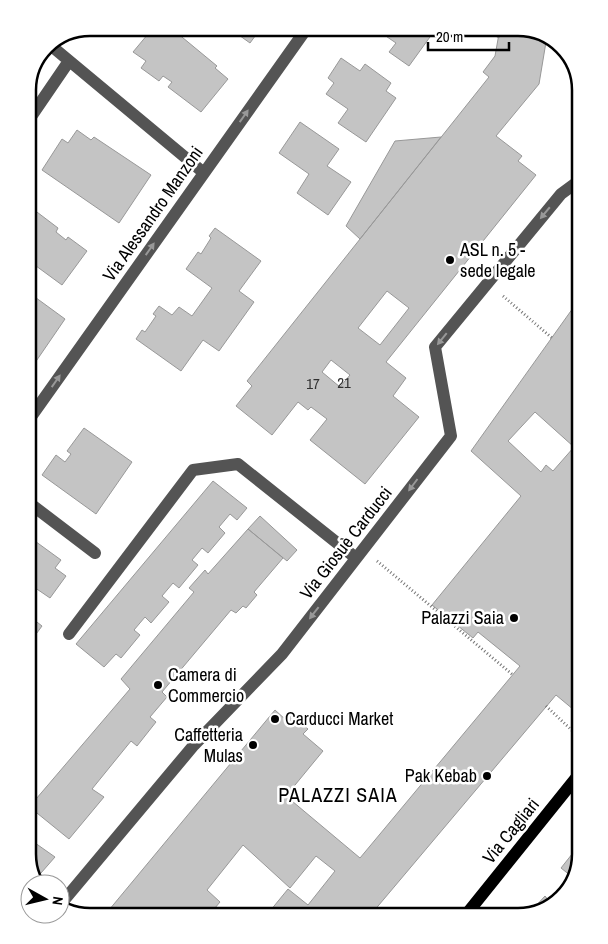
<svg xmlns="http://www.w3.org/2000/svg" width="608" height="944" font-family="'Archivo Narrow',sans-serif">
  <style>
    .building { fill: #c4c4c4; stroke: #989898; fill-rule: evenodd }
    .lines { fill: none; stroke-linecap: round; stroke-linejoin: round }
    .path { stroke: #767676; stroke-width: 3; stroke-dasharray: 1 2.5; stroke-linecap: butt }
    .minor { stroke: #545454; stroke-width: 12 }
    .major { stroke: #000; stroke-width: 12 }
    .oneway { fill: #989898 }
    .poi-dot { fill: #000; stroke: #fff; stroke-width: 2 }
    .labels { text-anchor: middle; stroke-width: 5; stroke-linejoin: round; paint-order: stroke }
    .number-label { font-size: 15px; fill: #313131 }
    .street-label { font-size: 18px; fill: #000; stroke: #fff }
    .poi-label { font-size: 18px; fill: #000; stroke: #fff; text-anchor: start }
    .quarter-label { font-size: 20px; letter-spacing: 1px; fill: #000; stroke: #fff }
    .rim { fill: none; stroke: #000; stroke-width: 2.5 }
  </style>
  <rect width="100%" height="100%" fill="#fff"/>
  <path class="building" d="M153 28H171L217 66 215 68 228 79 201 112 168 87 172 82 163 76 159 81 141 68 146 61 133 52Z
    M229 28H261L250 43Z
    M374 28H432L435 30 409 66 389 52 396 43Z
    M482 28H500L499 38 483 29Z
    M500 28H523L547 36 539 84 496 136 522 156 518 161 536 175 386 362 406 378 393 396 419 417 365 484 310 440 327 419 311 407 308 410 298 402 272 435 236 406 252 386 247 381 489 77 483 72 495 56ZM387 291 409 308 380 345 358 328ZM331 360 350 375 340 387 322 372Z
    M341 58 360 71 365 64 391 83 386 91 396 98 366 142 338 123 348 109 326 94 334 83 328 78Z
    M300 122 339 149 327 166 351 182 328 215 297 193 309 174 279 153Z
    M77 130 91 140 94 137 151 175 119 223 42 170 62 139 68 143Z
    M441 137 360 239 346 226 395 141Z
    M29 206 58 228 56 232 66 240 68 237 87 251 62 285 32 263 34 259 28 254V208Z
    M215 228 261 261 239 291 254 302 219 351 203 340 181 371 136 339 142 330 145 332 156 316 153 314 159 306 172 315 179 307 192 316 212 288 186 269 198 252 201 254 211 238 209 236Z
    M580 244V256L576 253Z
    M28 292 65 319 28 373Z
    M580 298V313L573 308Z
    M573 308 580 313V715L556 695 373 912 274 914 270 911 288 889 308 905 335 871 316 856 290 888 243 845 207 890 220 902 209 915 104 916 275 710 286 720 291 714 308 729 303 734 323 751 286 796 360 858 520 666 478 632 473 638 432 605 521 496 471 451ZM535 412 574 447 553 471 546 465 541 472 508 441Z
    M84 428 132 462 96 514 42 475 56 455 65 462 71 454 67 451Z
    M213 481 247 508 237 520 230 514 219 527 225 533 208 553 202 548 192 560 198 565 179 588 173 583 162 596 169 602 151 623 145 617 134 630 140 635 121 658 116 654 104 667 76 644Z
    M260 516 297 550 287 561 248 529Z
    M248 529 283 558 254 592 257 595 246 608 243 606 236 613 231 610 162 692 167 697 150 717 156 722 137 746 131 741 92 789 104 797 69 839 32 809 36 799 130 689 121 679 194 592 189 588 205 570 208 574Z
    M28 536 61 560 55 568 66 576 50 598 28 583Z
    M28 615 42 626 28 645Z
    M28 779 33 783 28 793Z
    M28 838 55 857 34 881 28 854Z
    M580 844V858L570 889 561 896 558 893 571 876 561 868Z
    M545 896 552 905 546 910H532Z"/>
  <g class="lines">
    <path class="path" d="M503 296 552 338
      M377 561 513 675
      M546 706 579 737 580 736"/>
    <path class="minor" d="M49 44 204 173
      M28 121 69 61
      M28 421 307 28
      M28 502 95 553
      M69 634 193 470 238 464 356 558
      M60 905 194 745 282 654 451 436 435 347 561 194 580 180"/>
    <path class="major" d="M469 911 580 773"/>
  </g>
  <defs><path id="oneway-solid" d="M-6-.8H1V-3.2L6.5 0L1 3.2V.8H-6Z" transform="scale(1.25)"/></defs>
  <g class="oneway">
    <use href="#oneway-solid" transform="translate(244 116) rotate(-55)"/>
    <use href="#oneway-solid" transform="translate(545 213) rotate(130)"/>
    <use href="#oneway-solid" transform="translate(150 249) rotate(-55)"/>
    <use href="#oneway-solid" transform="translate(442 339) rotate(129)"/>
    <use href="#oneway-solid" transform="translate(56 381) rotate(-55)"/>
    <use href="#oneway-solid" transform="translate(413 485) rotate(127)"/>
    <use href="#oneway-solid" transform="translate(314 613) rotate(128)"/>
  </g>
  <g class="poi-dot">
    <circle cx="450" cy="260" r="5"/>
    <circle cx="514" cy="618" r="5"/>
    <circle cx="158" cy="685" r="5"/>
    <circle cx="275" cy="719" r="5"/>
    <circle cx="253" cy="745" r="5"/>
    <circle cx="487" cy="776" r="5"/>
  </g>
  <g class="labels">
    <g class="number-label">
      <text x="344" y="388">21</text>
      <text x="313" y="389">17</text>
    </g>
    <g class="street-label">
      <text transform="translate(153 214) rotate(-55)" y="6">Via Alessandro Manzoni</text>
      <text transform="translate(346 543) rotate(-52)" y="6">Via Giosuè Carducci</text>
      <text transform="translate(511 831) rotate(-51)" y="6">Via Cagliari</text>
    </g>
    <g class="poi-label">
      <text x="460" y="256">ASL n. 5 -<tspan x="460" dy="21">sede legale</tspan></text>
      <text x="504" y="624" text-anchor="end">Palazzi Saia</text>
      <text x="168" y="681">Camera di<tspan x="168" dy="21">Commercio</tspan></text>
      <text x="285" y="725">Carducci Market</text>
      <text x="243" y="741" text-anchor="end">Caffetteria<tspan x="243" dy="21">Mulas</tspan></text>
      <text x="477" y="782" text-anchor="end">Pak Kebab</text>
    </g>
    <g class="quarter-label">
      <text x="338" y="802">PALAZZI SAIA</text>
    </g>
  </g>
  <path d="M0 0H608V944H0ZM90 36H518A54 54 0 0 1 572 90V854A54 54 0 0 1 518 908H90A54 54 0 0 1 36 854V90A54 54 0 0 1 90 36Z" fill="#fff" fill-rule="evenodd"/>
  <path class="rim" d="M90 36H518A54 54 0 0 1 572 90V854A54 54 0 0 1 518 908H90A54 54 0 0 1 36 854V90A54 54 0 0 1 90 36Z"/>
  <g transform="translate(45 899) rotate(98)"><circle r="24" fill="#ffffff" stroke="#999999"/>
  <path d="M0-4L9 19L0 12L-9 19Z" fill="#000000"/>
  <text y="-8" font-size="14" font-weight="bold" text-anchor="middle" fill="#000000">N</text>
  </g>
  <path d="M428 42v8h81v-8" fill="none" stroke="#000000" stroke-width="2.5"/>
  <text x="436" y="42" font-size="15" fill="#000000" stroke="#ffffff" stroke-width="4" paint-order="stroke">20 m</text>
</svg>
